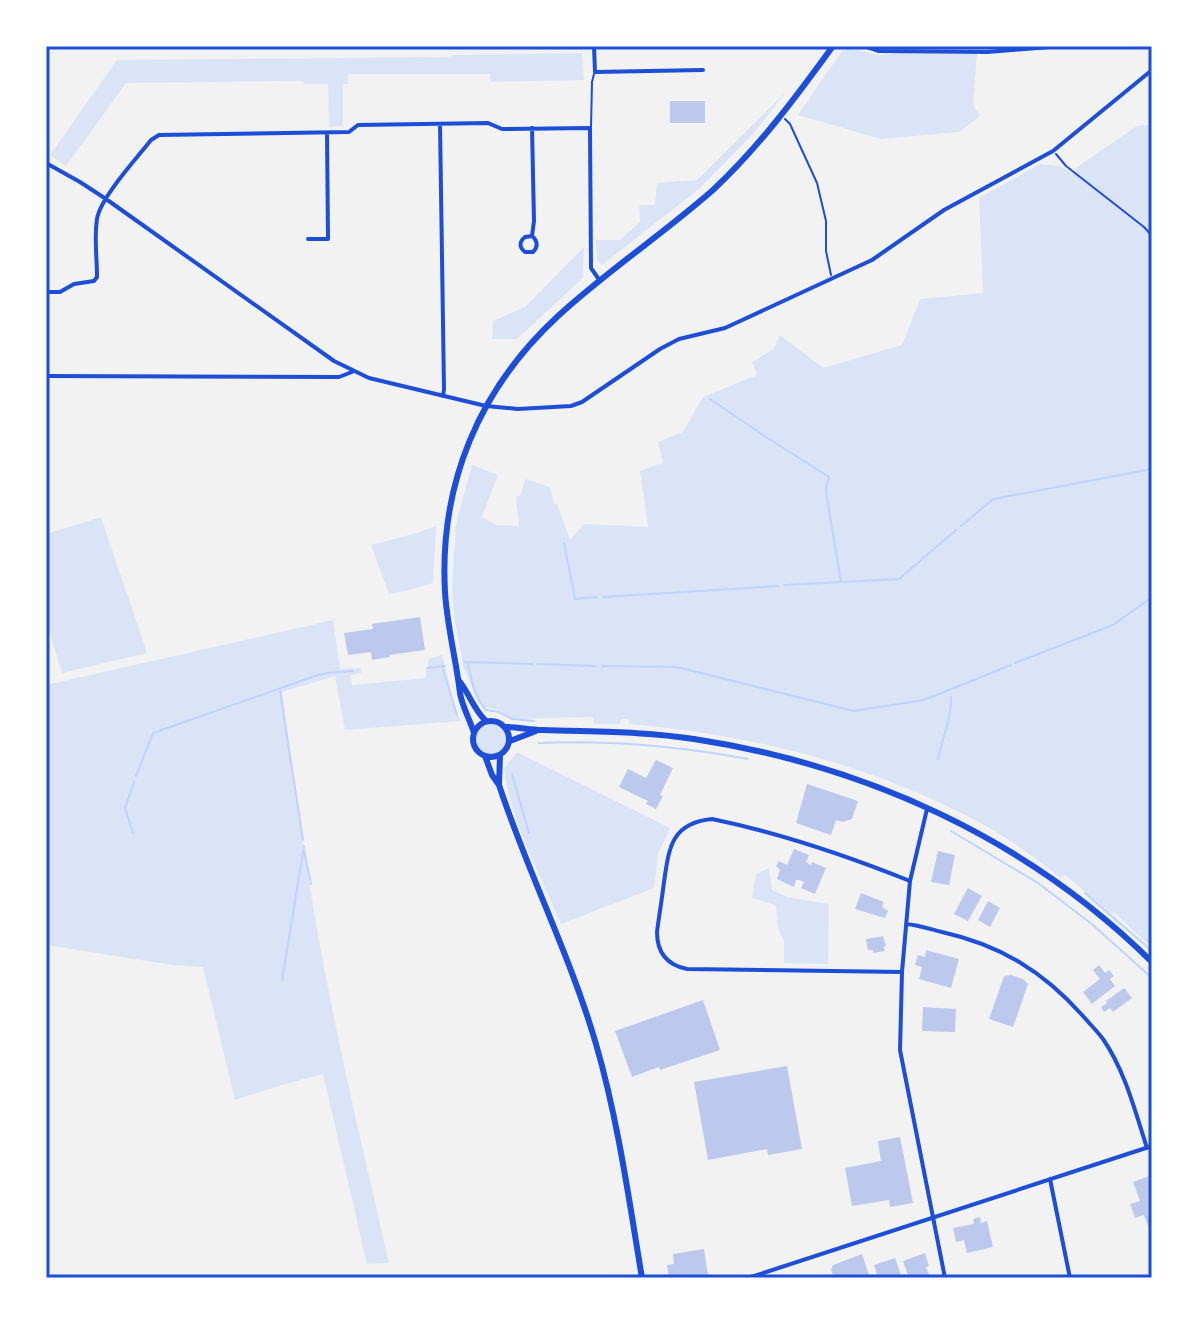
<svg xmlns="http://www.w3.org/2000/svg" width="1198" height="1324" font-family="Overpass,sans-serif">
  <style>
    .green { fill: #dbe4f7 }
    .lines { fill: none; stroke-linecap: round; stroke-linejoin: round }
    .stream { stroke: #bfd3fe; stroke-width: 2 }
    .building { fill: #bdc9ec }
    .path { stroke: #1d4ed8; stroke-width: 2 }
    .service { stroke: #1d4ed8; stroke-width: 2 }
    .minor { stroke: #1d4ed8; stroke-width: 4 }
    .secondary { stroke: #1d4ed8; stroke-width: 6 }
    .primary { stroke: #1d4ed8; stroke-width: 6 }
    .neatline { fill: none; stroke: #1d4ed8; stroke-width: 3 }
  </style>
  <rect width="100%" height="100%" fill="#f2f2f2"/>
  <path class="green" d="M850 49 879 55 934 50 933 54H977L973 105 980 116 959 132 881 139 798 115 842 51Z
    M582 53 584 80 491 82 490 74H348V84H343V126L329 127 328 84H304L303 81 126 83 66 166 50 155 117 60 447 57 455 55Z
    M786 92 753 134 700 188 602 265 597 259 596 240H620L640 222 639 205H655L657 183 697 180Z
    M1149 125 1152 130V948L1114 912 1112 914 1065 875 1061 878C1034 857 1006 836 975 820 869 764 748 734 629 724L628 719H621L620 724H594L593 717 513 719 501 711 484 707 478 702 464 669 454 617 452 588 456 524 472 465 498 475 482 517 496 525 519 526 516 497 521 495 525 479 550 487 554 504H557L570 540 584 524 648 527 640 471 663 463 658 442 683 432 703 397 757 375 752 362 774 349 780 335 823 368 902 345 920 299 983 293 979 198 1040 164 1060 166 1074 174 1077 167 1137 126Z
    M584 247 583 278 517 339H492L493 321 525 307Z
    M101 517 147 653 62 673 46 620V534Z
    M436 526 433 583 405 591 389 594 371 545 417 533Z
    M333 620 340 669 361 668V673L351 675 352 685 425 678 429 659 442 655 454 704 461 721 345 730 335 676 282 692C295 789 308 886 327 982 345 1076 368 1170 389 1263L367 1264 323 1074 282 1085 235 1100 203 967 172 965 46 945V685Z
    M476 739a15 15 0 1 1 30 0a15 15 0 1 1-30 0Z
    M517 752 670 828 658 854 654 888 561 924C541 876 509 818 504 768Z
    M769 868 772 890 787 897 829 904 828 964 784 963V941L778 929 776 905 752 898 756 874Z"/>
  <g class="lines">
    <path class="stream" d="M710 399 766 437 829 477 826 489 827 498 841 582
      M961 526 993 499 1152 469
      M564 543 575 599 597 597
      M784 585 899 579 956 530
      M603 597 778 586
      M464 662 533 664
      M467 662 474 689 481 704 486 710 499 712 512 719 534 721
      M1015 663 1113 625 1152 597
      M537 664 596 666
      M442 666 457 715
      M602 666 677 667 854 711 924 700 1011 665
      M427 668 445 666
      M280 691 303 840
      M539 743C610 740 678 746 748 759
      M938 759C942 738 952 718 951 697
      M512 774 529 833
      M136 776 153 733 315 676 327 673 353 671
      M951 831 1038 883 1093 925 1152 978
      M133 833 125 808 134 782
      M304 850 311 884
      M1085 893 1152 951
      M282 980 304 846"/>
  </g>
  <path class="building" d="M670 101H705V123H670Z
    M420 617 425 650 389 655 390 657 372 660 371 652 348 655 344 633 373 629 372 624Z
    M656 760 673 768 660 795 663 796 656 809 646 804 648 801 619 787 628 769 646 778Z
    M807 784 858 801 852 819 843 822 836 820 831 835 796 823Z
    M794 849 809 855 806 862 811 865 812 862 826 868 815 894 801 888 804 882 799 880H796L794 887 777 879 780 870 776 866 779 861 787 865Z
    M938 851 955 855 949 885 931 882Z
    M968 888 982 896 968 921 954 914Z
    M861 893 884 902 882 907 888 911 885 918 855 909Z
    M988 901 1000 908 990 927 978 920Z
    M883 936 886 946H884L885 951 873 953V950H868L866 939Z
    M926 950 959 959 951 988 919 979 922 967 915 965 918 955 925 957Z
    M1099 965 1105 973 1109 970 1114 976 1110 979 1115 986 1092 1004 1083 992 1100 979 1093 970Z
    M1011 975 1023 979 1028 984 1013 1027 989 1019 1004 976Z
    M1124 988 1132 998 1113 1012 1110 1008 1104 1012 1101 1007 1107 1003 1106 1001Z
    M703 1000 720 1050 660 1070 659 1067 632 1077 615 1031Z
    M923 1007 956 1009 955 1032 922 1031Z
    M787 1066 802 1149 768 1155 767 1149 708 1160 694 1082Z
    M900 1137 913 1203 890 1207 889 1200 852 1206 845 1168 881 1161 878 1141Z
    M1152 1175V1235H1151L1144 1215 1135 1218 1130 1204 1140 1201 1133 1182Z
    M980 1217 981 1223 987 1221 993 1247 967 1253 964 1240 956 1242 953 1228 974 1224 973 1219Z
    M704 1249 708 1276 695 1278H669L667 1265 674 1264 673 1254Z
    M925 1253 929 1266 926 1267 930 1278H909L903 1261Z
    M862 1254 870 1278H834L831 1270 833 1265Z
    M895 1258 902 1278H878L874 1265Z"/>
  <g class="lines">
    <path class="path" d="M785 119 790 124 817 183 826 221V251L831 275
      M1056 154 1066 166 1144 227 1152 236"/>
    <path class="service" d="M591 127 592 82 594 74"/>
    <path class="minor" d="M594 46 595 72 703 70
      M864 46 879 51 987 52 1062 46
      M440 124 444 389 443 396
      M46 163 80 182 106 199 334 361 369 378 486 406 518 409 571 406 582 402 660 349 679 339 725 328 872 260 944 210 1053 151 1152 70
      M532 236 525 237C519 242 519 247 525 252H533C538 247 538 241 532 236L534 221 532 128
      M308 239H328L327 133
      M46 292H60L74 284 94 281 97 277C97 258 94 238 97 219 100 198 137 158 151 140L159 135 349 132 358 125 488 123 502 129 590 128 591 268 600 281
      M46 376 339 377 352 372
      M927 809 910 881 902 972 900 1050 945 1278
      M906 924C918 925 930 929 942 932 1000 945 1043 971 1083 1016 1089 1023 1097 1031 1103 1039 1125 1071 1135 1111 1147 1148
      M902 972 687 969C667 965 657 953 657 932 659 916 662 899 664 882 669 848 671 823 712 819 780 833 845 855 910 881
      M1050 1179 1070 1278
      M748 1278 1152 1146"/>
    <path class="secondary" d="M506 727C518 727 530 730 542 730 593 732 643 731 694 739 865 765 1028 839 1152 962
      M510 741 536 731"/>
    <path class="primary" d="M460 682C470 695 474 710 486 721
      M473 739a18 18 0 1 1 36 0a18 18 0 1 1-36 0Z
      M474 733C470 720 462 706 460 693 456 659 447 626 445 592 439 484 479 389 558 316 607 271 663 234 713 190 759 147 796 97 833 46
      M485 756 492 775 499 785C528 873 570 955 596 1044 618 1120 629 1200 642 1278
      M499 785 500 755"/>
  </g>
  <rect width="1198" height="1324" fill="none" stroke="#ffffff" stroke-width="96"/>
  <rect x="48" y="48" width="1102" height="1228" class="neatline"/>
</svg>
